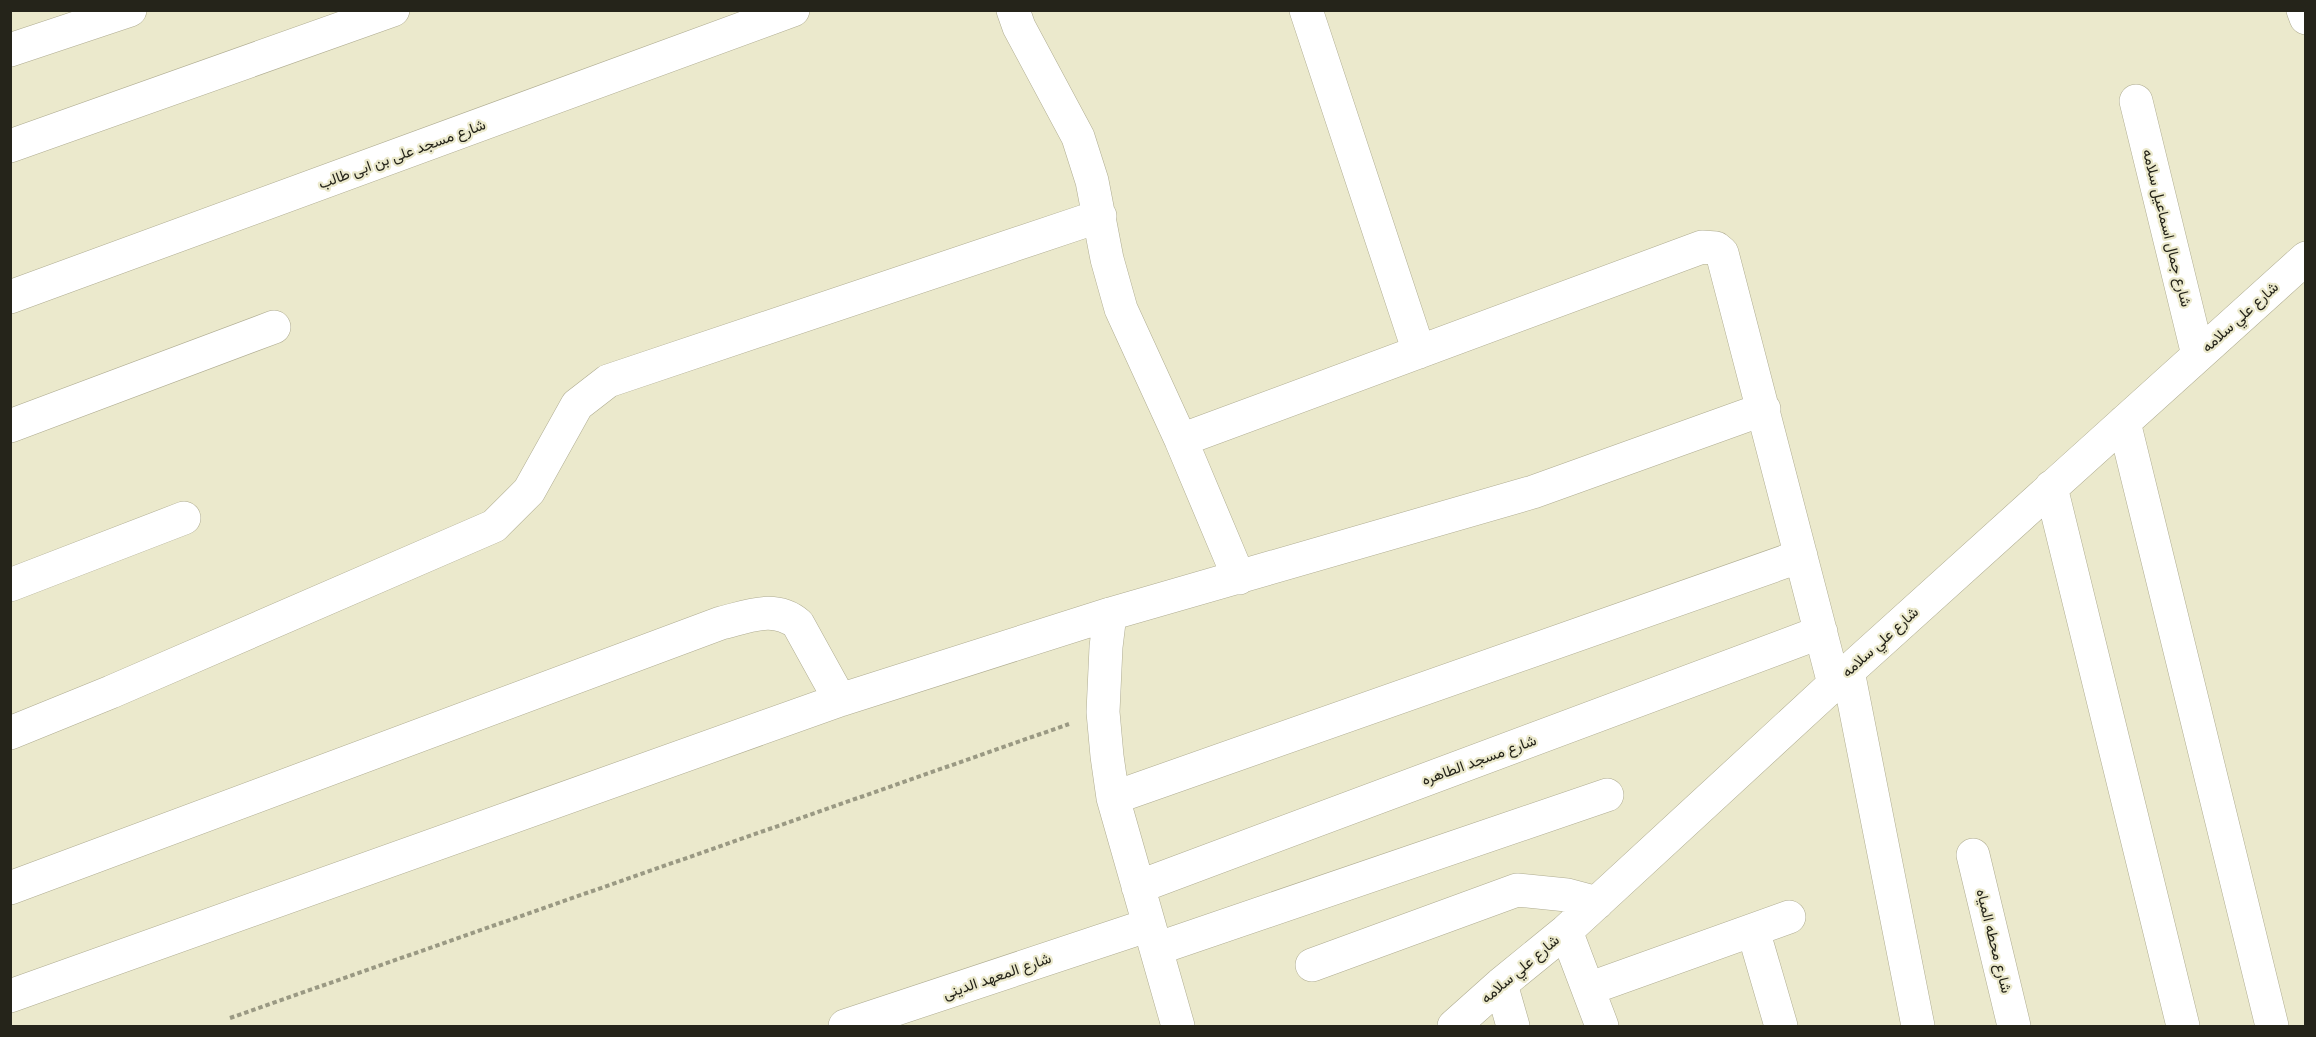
<svg xmlns="http://www.w3.org/2000/svg" width="2316" height="1037" font-family="'Roboto Serif',Vazirmatn,serif">
  <style>
    .lines { fill: none; stroke-linecap: round; stroke-linejoin: round }
    .minor-casing { stroke: #afac91; stroke-width: 34 }
    .path { stroke: #9a9983; stroke-width: 4; stroke-dasharray: 4.5 3; stroke-linecap: butt }
    .minor { stroke: #fff; stroke-width: 33 }
    .labels { text-anchor: middle; stroke-width: 4.5; stroke-linejoin: round; paint-order: stroke }
    .street-label { font-size: 15px; fill: #25241a; stroke: #ebe9cc }
  </style>
  <rect width="100%" height="100%" fill="#ebe9cc"/>
  <g class="lines">
    <defs>
      <path id="minor" d="M1013 10 1019 27 1078 137 1092 181 1107 259 1121 309 1181 440 1239 578
        M1306 10 1419 352
        M2303 10 2306 18
        M10 50 130 10
        M2136 101 2198 355
        M10 146 393 10
        M10 297 793 10
        M2124 422 2272 1026
        M10 426 274 327
        M1181 440 1702 247 1716 248 1722 253 1834 684
        M2051 487 2183 1026
        M10 585 184 518
        M1110 614 1106 647 1103 712 1107 756 1113 798 1178 1026
        M1848 671 1918 1026
        M10 733 111 692 494 526 529 491 577 405 608 381 1100 216
        M1113 798 1801 556
        M1973 855 2014 1026
        M1138 887 1821 632
        M10 888 721 623C747 617 775 604 798 624L840 700
        M1753 930 1781 1026
        M1566 931 1602 1026
        M1156 949 1607 795
        M1312 965 1517 890 1567 895 1597 903
        M1501 984 1513 1026
        M1588 989 1789 917
        M10 996 840 700 1110 614 1533 492 1764 409
        M845 1026 1149 925
        M1454 1026 1501 984 1566 931 1834 684 2306 258"/>
    </defs>
    <use href="#minor" class="minor-casing"/>
    <path class="path" d="M230 1018 1069 724"/>
    <use href="#minor" class="minor"/>
  </g>
  <g class="labels">
    <g class="street-label">
      <text transform="translate(402 154) rotate(-20)" y="5">شارع مسجد على بن ابى طالب</text>
      <text transform="translate(2167 228) rotate(76)" y="5">شارع جمال اسماعيل سلامه</text>
      <text transform="translate(2240 317) rotate(-42)" y="5">شارع علي سلامه</text>
      <text transform="translate(1880 642) rotate(-42)" y="5">شارع علي سلامه</text>
      <text transform="translate(1479 760) rotate(-20)" y="5">شارع مسجد الطاهره</text>
      <text transform="translate(1994 941) rotate(76)" y="5">شارع محطه المياه</text>
      <text transform="translate(1520 969) rotate(-40)" y="5">شارع علي سلامه</text>
      <text transform="translate(997 976) rotate(-19)" y="5">شارع المعهد الدينى</text>
    </g>
  </g>
  <rect width="2316" height="1037" fill="none" stroke="#25241a" stroke-width="24"/>
</svg>
